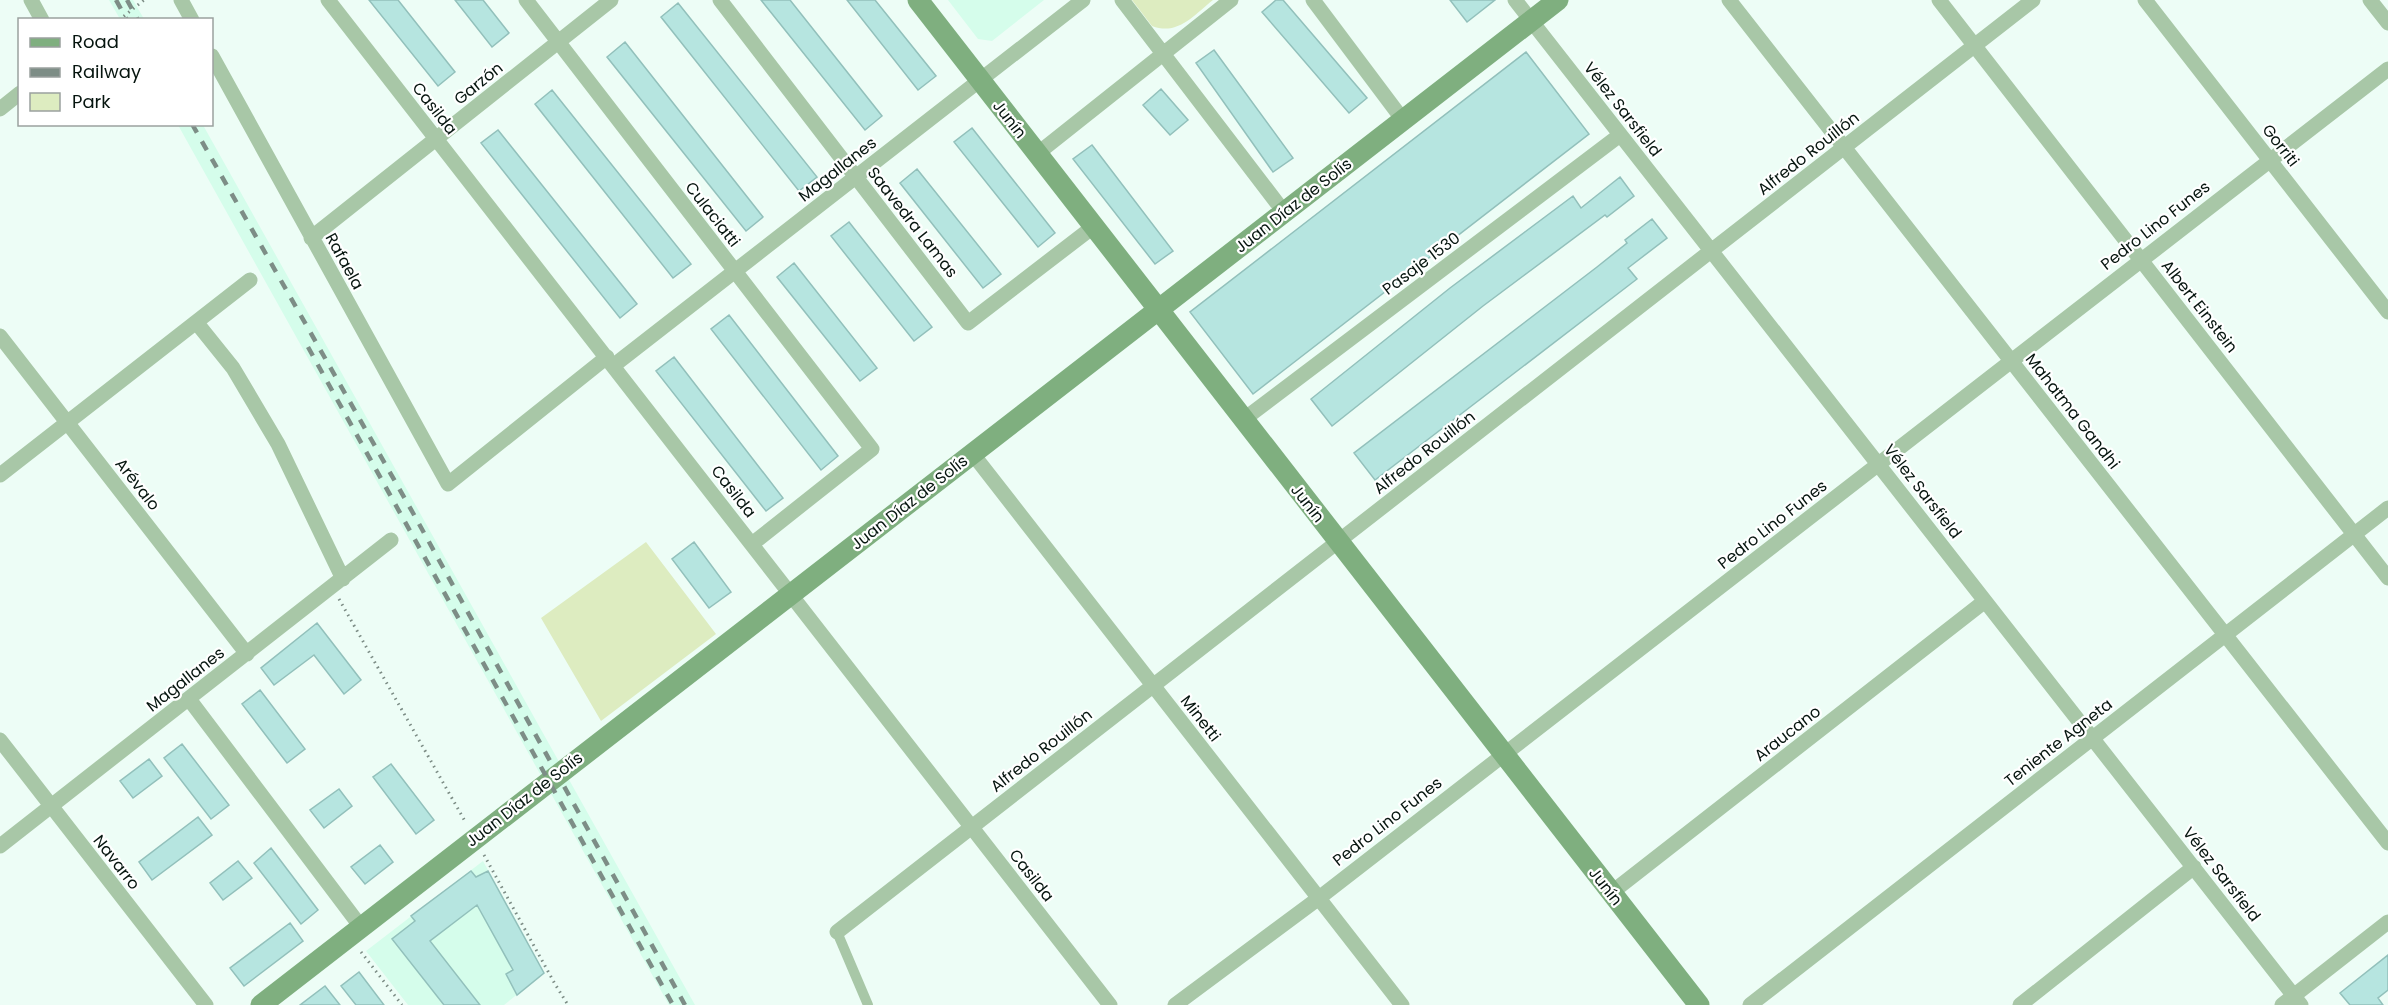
<svg xmlns="http://www.w3.org/2000/svg" width="2388" height="1005" font-family="Poppins,sans-serif">
  <style>
    .built { fill: #d5fdeb }
    .green { fill: #ddecc0 }
    .building { fill: #b6e5e0; stroke: #92c0bb; stroke-width: 1.5 }
    .lines { fill: none; stroke-linecap: round; stroke-linejoin: round }
    .path { stroke: #7b8b84; stroke-width: 3; stroke-dasharray: 1.5 4.5; stroke-linecap: butt }
    .pedestrian { stroke: #a8c7a7; stroke-width: 10 }
    .minor { stroke: #a8c7a7; stroke-width: 15 }
    .secondary { stroke: #7faf7f; stroke-width: 21 }
    .rail { stroke: #7d8d86; stroke-width: 4.5; stroke-dasharray: 10 10; stroke-linecap: butt }
    .labels { text-anchor: middle; stroke-width: 4.5; stroke-linejoin: round; paint-order: stroke }
    .street-label { font-size: 16px; fill: #06150f; stroke: #fff }
  </style>
  <rect width="100%" height="100%" fill="#edfdf6"/>
  <path class="built" d="M109 0H133L144 19H120Z
    M948 0H1044L992 41 978 39Z
    M178 125H203L695 1005H669Z
    M483 861 544 973 504 1005H408L366 951Z"/>
  <path class="green" d="M1132 0H1213C1194 15 1178 36 1152 26Z
    M646 542 716 634 601 721 541 618Z"/>
  <path class="building" d="M369 0H398L455 72 438 86Z
    M455 0H483L509 33 492 47Z
    M761 0H790L882 116 865 130Z
    M847 0H875L936 76 918 90Z
    M1276 0H1283L1367 98 1349 113 1262 12Z
    M1450 0H1495L1467 22Z
    M678 3 817 177 799 191 661 17Z
    M625 42 763 217 746 231 607 57Z
    M1214 50 1293 158 1273 172 1196 63Z
    M1526 52 1589 134 1253 394 1190 312Z
    M1161 89 1188 120 1170 135 1143 105Z
    M552 90 691 264 673 278 535 104Z
    M972 128 1055 233 1038 247 954 142Z
    M498 130 637 304 620 318 481 143Z
    M1092 145 1173 251 1155 264 1073 159Z
    M917 169 1001 274 983 288 900 183Z
    M1620 177 1634 196 1607 217 1605 215 1483 306 1332 426 1311 399 1450 288 1573 196 1581 208Z
    M1652 219 1667 238 1628 268 1637 279 1375 480 1354 453 1597 267 1627 243 1625 240Z
    M849 222 932 327 914 341 831 236Z
    M794 263 877 368 860 381 777 277Z
    M729 315 838 456 821 470 711 329Z
    M674 357 783 498 766 511 656 371Z
    M694 542 731 592 709 608 672 559Z
    M317 623 361 680 344 694 314 655 274 685 261 668Z
    M260 690 305 749 287 763 242 704Z
    M182 744 229 805 211 819 164 758Z
    M149 759 162 776 133 798 120 781Z
    M391 764 434 820 416 834 373 777Z
    M339 789 352 806 324 828 310 810Z
    M198 817 212 835 152 880 139 862Z
    M380 845 393 862 365 884 351 867Z
    M271 848 318 910 301 924 254 863Z
    M238 861 252 878 223 900 210 883Z
    M471 871 476 877 488 871 544 973 517 995 506 974 513 970 477 905 430 941 480 1005H444L392 939 415 921 411 916Z
    M290 923 303 941 244 986 230 968Z
    M2388 955V990L2378 998 2383 1005H2350L2340 993Z
    M359 972 384 1005H356L341 986Z
    M325 986 340 1005H300Z"/>
  <g class="lines">
    <path class="path" d="M119 20 144 0
      M339 599 466 823
      M484 855 555 984 568 1005
      M361 952 402 1005"/>
    <path class="pedestrian" d="M837 932 868 1005"/>
    <path class="minor" d="M31 0 42 20
      M181 0 192 20
      M328 0 1110 1005
      M526 0 872 449 752 544
      M720 0 968 323 1093 227
      M1122 0 1284 212
      M1313 0 1403 120
      M1515 0 2301 1005
      M1729 0 2388 843
      M1939 0 2388 578
      M2145 0 2388 312
      M2370 0 2388 23
      M212 56 448 484 607 357
      M0 109 20 93
      M1037 154 1231 0
      M311 238 611 0
      M196 322 233 368 278 444 343 579
      M0 336 247 654
      M613 366 1083 0
      M1243 420 1620 135
      M972 453 1402 1005
      M0 475 250 280
      M189 699 361 927
      M0 740 206 1005
      M0 846 391 540
      M1611 893 1985 601
      M837 932 2033 0
      M1175 1005 1319 898 2388 69
      M1750 1005 2388 508
      M2020 1005 2194 867
      M2282 1005 2388 922"/>
    <path class="secondary" d="M918 0 1699 1005
      M261 1005 1558 0"/>
    <path class="rail" d="M116 0 127 20
      M127 0 138 20
      M192 124 413 513 685 1005
      M308 347 673 1005"/>
  </g>
  <g class="labels">
    <g class="street-label">
      <text transform="translate(478 83) rotate(-39)" y="6">Garzón</text>
      <text transform="translate(435 108) rotate(52)" y="6">Casilda</text>
      <text transform="translate(1623 109) rotate(52)" y="6">Vélez Sarsfield</text>
      <text transform="translate(1010 119) rotate(52)" y="6">Junín</text>
      <text transform="translate(2281 145) rotate(52)" y="6">Gorriti</text>
      <text transform="translate(1808 153) rotate(-38)" y="6">Alfredo Rouillón</text>
      <text transform="translate(837 169) rotate(-38)" y="6">Magallanes</text>
      <text transform="translate(1293 205) rotate(-38)" y="6">Juan Díaz de Solís</text>
      <text transform="translate(713 214) rotate(52)" y="6">Culaciatti</text>
      <text transform="translate(913 222) rotate(52)" y="6">Saavedra Lamas</text>
      <text transform="translate(2155 225) rotate(-38)" y="6">Pedro Lino Funes</text>
      <text transform="translate(345 261) rotate(61)" y="6">Rafaela</text>
      <text transform="translate(1421 263) rotate(-37)" y="6">Pasaje 1530</text>
      <text transform="translate(2200 306) rotate(52)" y="6">Albert Einstein</text>
      <text transform="translate(2073 411) rotate(52)" y="6">Mahatma Gandhi</text>
      <text transform="translate(1424 452) rotate(-38)" y="6">Alfredo Rouillón</text>
      <text transform="translate(138 484) rotate(52)" y="6">Arévalo</text>
      <text transform="translate(734 491) rotate(52)" y="6">Casilda</text>
      <text transform="translate(1923 491) rotate(52)" y="6">Vélez Sarsfield</text>
      <text transform="translate(909 502) rotate(-38)" y="6">Juan Díaz de Solís</text>
      <text transform="translate(1308 503) rotate(52)" y="6">Junín</text>
      <text transform="translate(1772 524) rotate(-38)" y="6">Pedro Lino Funes</text>
      <text transform="translate(185 679) rotate(-38)" y="6">Magallanes</text>
      <text transform="translate(1201 718) rotate(52)" y="6">Minetti</text>
      <text transform="translate(1787 733) rotate(-38)" y="6">Araucano</text>
      <text transform="translate(2058 742) rotate(-38)" y="6">Teniente Agneta</text>
      <text transform="translate(1041 750) rotate(-38)" y="6">Alfredo Rouillón</text>
      <text transform="translate(524 799) rotate(-38)" y="6">Juan Díaz de Solís</text>
      <text transform="translate(1387 821) rotate(-38)" y="6">Pedro Lino Funes</text>
      <text transform="translate(117 862) rotate(52)" y="6">Navarro</text>
      <text transform="translate(2222 874) rotate(52)" y="6">Vélez Sarsfield</text>
      <text transform="translate(1032 875) rotate(52)" y="6">Casilda</text>
      <text transform="translate(1606 886) rotate(52)" y="6">Junín</text>
    </g>
  </g>
  <rect x="18" y="18" width="195" height="108" fill="#ffffff" stroke="#9ba19f" stroke-width="1.5"/>
  <rect x="30" y="38" width="30" height="9" fill="#7faf7f" stroke="#9ba19f" stroke-width="1.5"/>
  <text x="72" y="48" font-size="18" fill="#06150f">Road</text>
  <rect x="30" y="68" width="30" height="9" fill="#7d8d86" stroke="#9ba19f" stroke-width="1.5"/>
  <text x="72" y="78" font-size="18" fill="#06150f">Railway</text>
  <rect x="30" y="93" width="30" height="18" fill="#ddecc0" stroke="#9ba19f" stroke-width="1.5"/>
  <text x="72" y="108" font-size="18" fill="#06150f">Park</text>
</svg>
